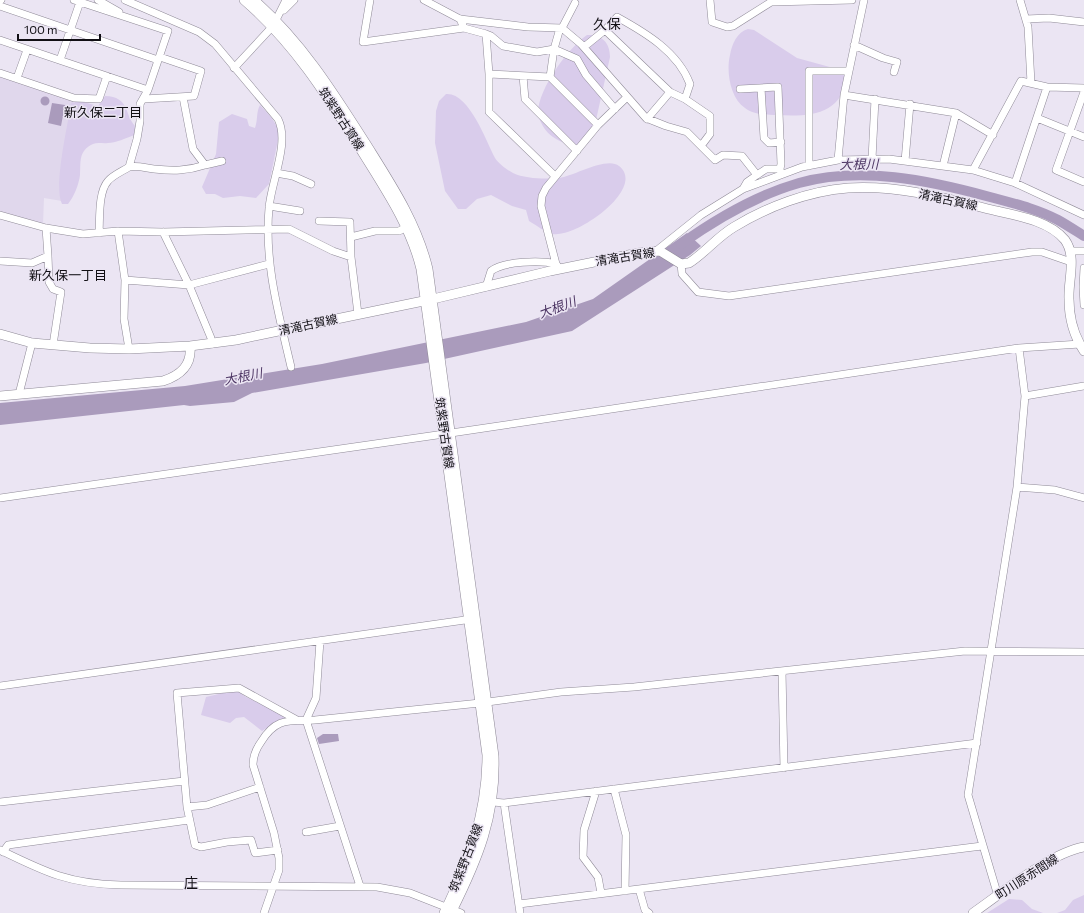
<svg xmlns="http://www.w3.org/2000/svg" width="1084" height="913" font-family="Commissioner,'Noto Sans JP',sans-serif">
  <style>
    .built { fill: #e0d7ec }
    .green { fill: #d9cceb }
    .water { fill: #aa9bbc }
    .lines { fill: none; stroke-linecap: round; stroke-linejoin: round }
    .river { stroke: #aa9bbc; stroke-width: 10 }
    .minor-casing { stroke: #8f8a97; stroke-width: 8 }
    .major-casing { stroke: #8f8a97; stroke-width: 10 }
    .minor { stroke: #fff; stroke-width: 7 }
    .major { stroke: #fff; stroke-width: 9 }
    .labels { text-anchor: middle; stroke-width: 3; stroke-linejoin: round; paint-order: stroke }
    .street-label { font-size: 12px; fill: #110f14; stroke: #ebe5f3 }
    .neighbourhood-label { font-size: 13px; fill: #110f14; stroke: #ebe5f3 }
    .water-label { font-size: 13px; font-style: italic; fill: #4d3664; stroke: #ebe5f3 }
    .quarter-label { font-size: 14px; fill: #110f14; stroke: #ebe5f3 }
  </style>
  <rect width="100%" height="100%" fill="#ebe5f3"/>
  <path class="built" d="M0 75 74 99 62 201 44 198 43 224 0 212Z"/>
  <path class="green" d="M748 29 754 30 797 58 837 69 846 75C844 115 809 117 777 115 767 115 754 115 745 108 730 98 726 71 730 55 732 44 737 32 748 29Z
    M587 35C602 34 610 43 610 57L592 138 585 146C572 147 564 144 553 137 546 133 538 120 538 112 539 88 568 48 587 35Z
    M446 94C469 92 486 141 495 158 499 164 507 170 513 173 525 179 546 179 559 178 574 176 607 156 619 166 647 188 577 238 553 234 546 233 536 225 529 221L526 210 512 206 491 195 477 199 466 209H458L445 191 435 143 436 111 439 101Z
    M105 96C130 97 124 114 135 126L134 135C127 138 115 143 108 143 103 144 98 142 93 144 78 151 81 162 80 175 79 184 74 197 68 204H62C53 187 68 125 71 103L80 101 98 106Z
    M260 105 271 117 278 128V140L269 184 256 198 240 196 223 198 215 194H206L202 187 216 154 219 122 232 114 247 119 249 126 255 128C258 120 256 112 260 105Z
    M227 692H239L246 697 288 717V719L276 722 262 731 244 717 236 718 230 723 201 715 206 697Z
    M1084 895V913H987L1009 899 1022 900 1032 909 1043 913H1057L1065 910 1073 900Z"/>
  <path class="water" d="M40.5 101a4.5 4.5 0 1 1 9 0a4.5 4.5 0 1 1-9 0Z
    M52 103 65 105 61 126 48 123Z
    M687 233 701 246 690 255 572 331 426 363 252 393 234 402 190 406 184 405 0 425V403L185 386 322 364 526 322 593 299Z
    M323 734H338L339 741 319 744 317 738Z"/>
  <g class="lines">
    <path class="river" d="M681 244C716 219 757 195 799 183 861 166 928 180 990 197 1012 203 1038 209 1058 220 1067 225 1076 231 1084 236"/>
    <defs>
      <path id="minor" d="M74 0 168 31 148 90 140 104V121L137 139 129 167C123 171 113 175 108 181 98 192 100 219 99 233
        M98 0 119 12
        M125 0 199 32 215 44 278 119C290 143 271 182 269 208 264 263 279 315 291 367
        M370 0 363 42 464 28
        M424 0 460 19 528 27 562 28 581 44 646 118 666 126 687 132 715 160 723 155 742 156 757 175 766 169H780L781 174
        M710 0 712 22 727 27 733 26 771 2 852 0
        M1020 0 1028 27 1031 83
        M0 1 1 0
        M0 6 158 60
        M284 10 294 0
        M460 19 464 28 486 34 489 74V112L555 176
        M1026 19 1049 18 1084 22
        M562 28 575 3
        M605 30 670 92 685 99
        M486 34 491 36 503 46 537 52 554 49 577 59 586 75 615 109
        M0 40 148 90
        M854 45 883 58 897 62 894 72
        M584 47 605 30 617 17C646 33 678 52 690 84L685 99 710 116V134L701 146
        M60 60 80 2
        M234 68 273 26 286 0
        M0 73 74 98 99 99 107 76
        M489 74 550 77
        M523 76 525 99 577 151
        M17 78 27 50
        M761 88 764 138 769 143 781 142
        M740 89 778 87 781 164 780 169
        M1084 92 1056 170 1084 182
        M844 95 956 113 993 135
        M144 99 194 96 201 71 160 57
        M1037 118 1084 137
        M647 119 670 92
        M598 125 626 98
        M872 159 875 99
        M838 160 844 95 864 0
        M905 161 910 104
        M205 165 222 161
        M809 166V71H848
        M943 166 956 113
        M129 167C138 165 145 168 154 169 173 171 187 171 205 165L193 149 183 97
        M973 170 1021 81 1047 87 1084 88
        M276 173 293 176 311 184
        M1015 183 1047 87
        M743 189 747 182 757 175
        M269 206 300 211
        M0 215 46 228 83 234 118 231 163 232 289 229 333 251 351 257 358 314
        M319 221 350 222 351 257
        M118 231 125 280 124 319 129 349
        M163 232 189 285 211 338 212 344
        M351 237 375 231H399L407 227
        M656 251 701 215 743 189 802 167 838 160 889 159 973 170 1015 183 1084 215
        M1070 251H1084
        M48 256 49 282 53 289 61 292 53 345
        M0 261 32 263 48 256 46 228
        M681 264 682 274 698 292 729 296 1032 252H1042L1071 262
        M1084 268 1083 287 1084 305
        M560 269 556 264 541 206 542 196 546 188 598 125 550 77 554 49 560 28
        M125 280 189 285 269 264
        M486 287 491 271C504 261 541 260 556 264
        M19 394 32 343
        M1025 396 1084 386
        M1017 487 1055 490 1084 498
        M0 498 451 433 1019 348 1080 344
        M320 641 316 698 306 720 360 886
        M782 671 784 768
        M0 686 472 619
        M614 789 626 835 625 891
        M596 791 584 830 583 857 598 877 601 893
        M0 802 184 781
        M493 802 504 803 977 743
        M504 803 520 913
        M187 807 207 805 260 787
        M306 832 340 826
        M0 850C45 872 69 884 121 885L377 887 410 893 461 913
        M278 850 255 853 251 840 227 842 201 847 195 845 187 807 177 693 239 688 297 720
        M3 852 8 845 189 820
        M639 889 645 910 649 913
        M998 896 968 795 1017 487 1025 396 1019 348
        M519 904 982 846
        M264 913 279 870V858L274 833 253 765C253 756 256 749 261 742 276 717 289 721 315 720L480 703 561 692 634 687 965 651 1084 652"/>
      <path id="major" d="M244 0C295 44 327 96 363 153 386 190 411 227 421 269L487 755C487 814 469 861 444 913
        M254 0C301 41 333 92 366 144 391 184 417 223 428 269L494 756C496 816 478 859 451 913
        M0 334 32 343 90 348 129 349 190 346 236 340 283 330 433 299 550 271 638 253 660 251 681 264 689 263C705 253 717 237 734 227 767 207 808 191 848 188 895 185 943 197 988 209 1012 215 1048 219 1065 240 1077 257 1068 280 1069 299 1069 317 1074 336 1084 351
        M0 396 163 381C181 375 192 365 190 346
        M973 913C1002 893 1050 853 1084 847"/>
    </defs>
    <use href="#minor" class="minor-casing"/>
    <use href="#major" class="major-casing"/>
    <use href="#minor" class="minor"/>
    <use href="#major" class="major"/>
  </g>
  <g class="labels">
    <g class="street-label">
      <text transform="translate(341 119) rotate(57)" y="4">筑紫野古賀線</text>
      <text transform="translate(948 200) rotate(12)" y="4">清滝古賀線</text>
      <text transform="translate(625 257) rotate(-9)" y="4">清滝古賀線</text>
      <text transform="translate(308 325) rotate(-12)" y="4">清滝古賀線</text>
      <text transform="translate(444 433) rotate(82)" y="4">筑紫野古賀線</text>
      <text transform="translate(466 858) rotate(-69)" y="4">筑紫野古賀線</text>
      <text transform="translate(1027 877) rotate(-33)" y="4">町川原赤間線</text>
    </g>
    <g class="neighbourhood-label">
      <text x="103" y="117">新久保二丁目</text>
      <text x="68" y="280">新久保一丁目</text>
    </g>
    <g class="water-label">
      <text transform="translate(859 164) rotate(-1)" y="5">大根川</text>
      <text transform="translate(557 307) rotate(-20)" y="5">大根川</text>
      <text transform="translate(243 376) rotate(-11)" y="5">大根川</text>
    </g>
    <g class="quarter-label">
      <text x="607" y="29">久保</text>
      <text x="191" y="888">庄</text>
    </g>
  </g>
  <path d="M18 34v6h82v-6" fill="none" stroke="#110f14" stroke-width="2"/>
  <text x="24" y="34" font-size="12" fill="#110f14" stroke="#ebe5f3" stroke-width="3" paint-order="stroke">100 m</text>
</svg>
